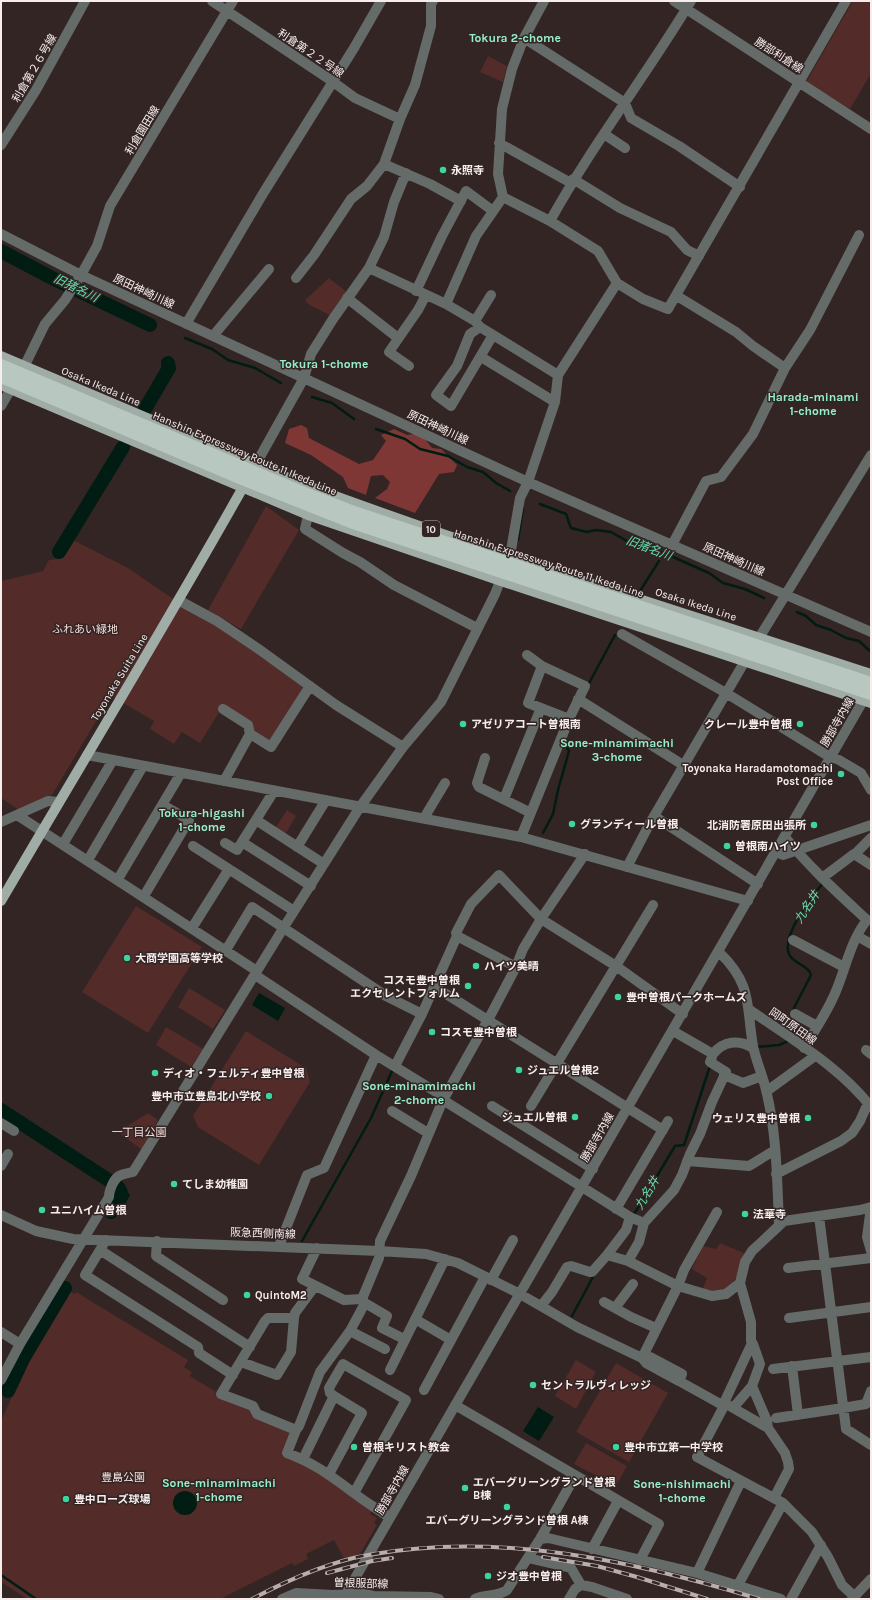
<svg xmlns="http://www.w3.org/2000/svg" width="872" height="1600" font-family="Karla,'Noto Sans JP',sans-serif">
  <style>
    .green { fill: #532b29 }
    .forest { fill: #7f3736 }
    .water { fill: #011c12 }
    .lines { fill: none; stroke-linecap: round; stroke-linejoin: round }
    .stream { stroke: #011c12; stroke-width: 2.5 }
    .river { stroke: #011c12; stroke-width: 14 }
    .minor { stroke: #656b68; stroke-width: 10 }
    .major { stroke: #a0ada7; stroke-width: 10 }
    .rail-casing { stroke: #b9aead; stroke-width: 4 }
    .rail { stroke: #322524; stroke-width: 2.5; stroke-dasharray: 8; stroke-linecap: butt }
    .highway-bridge { stroke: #b8c8c0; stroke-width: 12 }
    .poi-dot { fill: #3ed4a2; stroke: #322524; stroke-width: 1.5 }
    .labels { text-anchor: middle; stroke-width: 3; stroke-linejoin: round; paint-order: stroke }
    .shield { fill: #322524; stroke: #bcb1b1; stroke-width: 1 }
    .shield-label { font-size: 10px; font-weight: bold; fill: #f7eded }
    .street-label { font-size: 11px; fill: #f7eded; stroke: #322524 }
    .poi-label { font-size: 11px; font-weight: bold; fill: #f7eded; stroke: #322524; text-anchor: start }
    .park-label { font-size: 11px; fill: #f5dedc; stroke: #322524 }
    .neighbourhood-label { font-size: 12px; font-weight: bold; fill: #96eeca; stroke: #322524 }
    .water-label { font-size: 12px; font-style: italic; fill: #62deb0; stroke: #322524 }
  </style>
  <rect width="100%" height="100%" fill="#322524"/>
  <path class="green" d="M853 1H871V73L850 109 806 82Z
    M488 56 507 66 503 82 480 72Z
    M329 278 348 293 331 316 308 304 305 300Z
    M266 506 299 530 241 629 208 610Z
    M71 539 128 568 185 607 222 629 302 686V693L272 740 268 741 253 732 223 706 200 743 182 732 174 744 150 729 154 721 111 696 52 795 19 810 1 798V581L43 571 49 560 59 559Z
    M287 810 296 816 286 833 276 827Z
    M136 906 202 947 148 1033 82 992Z
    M189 988 225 1010 213 1029 178 1007Z
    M166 1027 203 1049 191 1067 156 1045Z
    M246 1031 306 1068 310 1082 259 1165 198 1127 193 1116Z
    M148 1113 158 1120 142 1150 118 1132Z
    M720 1243 744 1253 736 1278 724 1292 702 1291 707 1278 692 1269 703 1246 716 1249Z
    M71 1292 75 1294 76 1292 188 1360 184 1367 192 1372 190 1376 215 1391 216 1395 222 1399 250 1409 253 1417 288 1431 290 1434 282 1455 319 1471 372 1511 370 1514 377 1518 374 1523 377 1525 358 1557 345 1560 334 1540 306 1554 308 1559 294 1566 292 1563 220 1599H27L1 1582V1421L25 1368Z
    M576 1360 596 1372 576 1409 555 1396Z
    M616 1363 668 1393 629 1462 576 1432Z
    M586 1443 627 1466 616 1486 574 1464Z"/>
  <path class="forest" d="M301 425 307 428 309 438 359 464 373 460 386 441 381 435 394 429 407 435C419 432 425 438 432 448L441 449 457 465 454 472 439 474 415 513 375 498 387 489 390 482 383 475 371 476 366 495 348 488 343 477 311 455 285 443 289 429Z"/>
  <path class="water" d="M259 993 285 1008 278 1021 252 1005Z
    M119 1181 130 1195 117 1216 111 1212 109 1208 117 1196 114 1189Z
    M538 1407 554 1417 539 1441 523 1431Z
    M173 1503a12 12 0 1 1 24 0a12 12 0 1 1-24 0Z"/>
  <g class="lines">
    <path class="stream" d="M185 338 212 349 228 360 255 368 281 383
      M312 397 332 403 354 419
      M376 429 405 439 420 449 448 456 467 467 483 472 496 483 510 491
      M540 504 566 514 571 528 587 532 596 530 611 532 634 545 664 553 709 573 723 583 745 589 764 598
      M518 540 523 508
      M640 591 659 561
      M797 612 806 616 816 625 831 630 846 638 859 641 871 652
      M588 685 615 635
      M543 833 553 814 558 790 569 751 565 744 566 739
      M792 1036 793 1033 794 1008 811 975C810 967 796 964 791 957 777 941 812 896 823 883
      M756 1047 779 1045 788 1041
      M633 1216 675 1146 684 1145 710 1066
      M302 1241 371 1118 392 1071
      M572 1316 594 1275
      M1 1575 36 1599"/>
    <path class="river" d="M1 251 52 278 150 325
      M145 409 169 368 168 363
      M59 552 123 447
      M1 1110 116 1185C127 1196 118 1202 111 1212
      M8 1391 23 1359 65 1288"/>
    <path class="minor" d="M212 1 332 81 355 98 400 119
      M544 1 524 38 512 69 502 109 498 174 503 197 550 221 598 251 617 283 643 299 668 309 846 1
      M674 1 871 129
      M524 38 625 103 631 118 679 146 740 187
      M604 134 625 148
      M499 143 571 183
      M1 145 36 90 85 1
      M384 164 430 184 461 201
      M573 179 620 208 671 232 687 250 699 256
      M550 221C592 145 646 76 691 1
      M1 234 81 275 528 482 871 632
      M369 268 446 304 475 321 480 327 558 375
      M296 278 314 255 351 199 367 186 384 164 400 119 415 85 431 26V4L433 1
      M416 291 442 236 466 191 493 211
      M677 296 736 332 753 346 785 368
      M347 298 398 338
      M446 304 476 236 503 197
      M475 321 491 295
      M186 324 264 192 354 48 381 1
      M480 327 470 334 457 366 436 395 451 406 493 335
      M213 336 269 269
      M481 357 555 402
      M409 366 389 352 418 310 426 295
      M1 406 24 367 45 324 65 300 81 275 97 246 110 206 233 1
      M256 464 304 378 311 354 333 319 369 268 384 237 394 202 406 173
      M308 515 305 529 343 553 360 562 394 585 477 628
      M672 545 706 481 721 477 753 434 785 368 810 330 859 235
      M180 601 217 621 260 650 336 705 403 747
      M622 634 726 693 825 754 839 760 861 773 871 790
      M542 666 528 703 569 719
      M578 699 683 765
      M223 709 248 725 250 734 224 781
      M250 734 271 747 310 686
      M87 755 521 837 748 901
      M485 758 477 783 479 787 531 813
      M504 799 541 708
      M17 815 257 971
      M654 816 758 884
      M424 818 445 783
      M256 820 324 864
      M1 822 48 801 59 802
      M521 837 569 719 585 686 542 666 527 655
      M785 837C809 867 838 893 867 920 851 940 846 967 836 991 828 1011 815 1030 804 1048
      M242 842 311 886
      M225 843 237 850 274 791
      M63 844 113 760
      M193 846 294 911
      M297 847 326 800
      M776 852 783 855 871 825
      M854 855 871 838
      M88 860 143 766
      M627 867 650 823 745 661 871 455
      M822 878 854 854 871 865
      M118 879 181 773
      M144 896 189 820 163 805
      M192 928 229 869
      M857 936 871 944
      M793 940 844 967
      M226 950 252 907 386 996 422 1014
      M719 952C753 985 746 1005 753 1046 756 1061 763 1076 766 1090 777 1134 777 1180 779 1224
      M516 967 457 936 456 933 471 904 499 875 541 919 616 966 683 1014
      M255 975 376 1055 441 1095 443 1100 630 1217 644 1223
      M435 987 663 1130
      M750 1010C791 1039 839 1066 871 1107
      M795 1014 817 1026
      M673 1031 713 1054 710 1062 726 1072 712 1102 700 1134 690 1154 682 1175 674 1190 644 1223 639 1242 628 1261 678 1286 684 1270 717 1212
      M866 1050 871 1054
      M713 1054C723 1041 739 1039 753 1048
      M395 1066 422 1014 457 936
      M724 1075 743 1083 762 1076
      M767 1091 815 1056
      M492 1106 593 1169
      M531 1106 653 905
      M392 1111 428 1133
      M1 1123 14 1131
      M687 1161 749 1166 775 1150
      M1 1166 8 1154
      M776 1174 841 1141 852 1133 860 1121 868 1103
      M871 1207 867 1237 871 1251
      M616 1209 668 1121
      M1 1215 36 1231 73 1239 379 1251 426 1254 458 1263 520 1294 577 1327 642 1358 678 1286 712 1296 726 1294 740 1283 745 1262 752 1251 784 1221 860 1210 871 1207
      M819 1216 846 1429 871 1445
      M106 1240 85 1275 198 1347 199 1353 233 1375
      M157 1241 156 1256 223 1300
      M279 1246 307 1175 324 1168 376 1055
      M317 1248 302 1279 344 1300 362 1299 365 1303 387 1316 382 1328 404 1339
      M100 1250 250 1347
      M607 1255 626 1230 630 1217
      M788 1268 871 1258
      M491 1280 513 1240
      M315 1286 295 1313 294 1318H268L265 1321 221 1394 253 1406 257 1414 296 1430 287 1453C314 1463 331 1476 354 1493 365 1502 378 1509 390 1518
      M362 1299 379 1258 380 1241 411 1176 443 1100 488 1020 516 967 523 949 541 919 585 854
      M604 1302 631 1317 656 1328
      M541 1306 552 1292 567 1267 571 1266 590 1272H592L607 1255 628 1261
      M615 1308 633 1284
      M789 1318 871 1307
      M415 1319 451 1340
      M350 1331 385 1349
      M1 1332 20 1344
      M650 1357 682 1374 679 1381 646 1363 642 1358Z
      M241 1362 277 1375 291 1352 294 1318
      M792 1366 798 1415
      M773 1369 871 1357
      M390 1370 445 1259
      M1 1380 20 1344 109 1197C109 1191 113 1180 119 1176 123 1174 129 1173 133 1172L284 927 360 807 403 747 441 702 495 594 510 556 520 498 528 482 555 402 558 375 617 283
      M679 1381 724 1406 728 1405 768 1428 785 1453 788 1462 789 1469 774 1498
      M752 1386 767 1421 768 1428
      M424 1390 485 1277
      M455 1405 659 1524 640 1560
      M723 1405 752 1343
      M724 1406 697 1457 783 1503 812 1532 828 1557 842 1585 854 1596
      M733 1408 752 1386 760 1364 753 1344 751 1341V1322L740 1283
      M776 1418 843 1408 866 1404 871 1391
      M296 1430 299 1426 320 1372 350 1331 365 1303
      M303 1459 334 1396 330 1393 329 1388 343 1364 406 1400 354 1493
      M329 1474 362 1413 334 1396
      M540 1539 548 1538 697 1573 781 1599
      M592 1549 618 1501
      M528 1558 571 1568 581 1585
      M697 1573 741 1481
      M738 1585 783 1503
      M282 1599 296 1593 333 1595 362 1593 374 1596 431 1597 439 1599
      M343 1599 867 694
      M475 1599C486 1593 495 1598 507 1590L540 1539 575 1476
      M569 1599 575 1589 581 1585 592 1587 627 1599
      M791 1599 821 1545
      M852 1599 871 1579"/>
    <path class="major" d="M1 356 305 485C491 554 682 612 871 674
      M1 385 308 515 501 581 871 703
      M1 901C83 761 167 623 246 482"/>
    <defs>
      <path id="rail" d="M543 1557 597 1566 637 1577 707 1599
        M327 1573 372 1561 392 1558
        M252 1599C288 1580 328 1562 368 1555 499 1531 634 1561 759 1599"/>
    </defs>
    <use href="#rail" class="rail-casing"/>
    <use href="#rail" class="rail"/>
    <path class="highway-bridge" d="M1 365 302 492 357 513 871 683
      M1 377 242 479 353 523 871 694"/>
  </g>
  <g class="poi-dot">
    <circle cx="443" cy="170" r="4"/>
    <circle cx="463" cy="724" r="4"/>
    <circle cx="800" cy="724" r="4"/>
    <circle cx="841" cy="774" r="4"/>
    <circle cx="572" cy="824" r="4"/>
    <circle cx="814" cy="825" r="4"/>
    <circle cx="727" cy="846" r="4"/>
    <circle cx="127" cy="958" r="4"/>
    <circle cx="476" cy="966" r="4"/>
    <circle cx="468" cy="986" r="4"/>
    <circle cx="618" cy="997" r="4"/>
    <circle cx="432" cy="1032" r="4"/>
    <circle cx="519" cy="1070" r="4"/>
    <circle cx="155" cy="1073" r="4"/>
    <circle cx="269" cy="1096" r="4"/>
    <circle cx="575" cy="1117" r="4"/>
    <circle cx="808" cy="1118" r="4"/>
    <circle cx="174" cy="1184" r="4"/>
    <circle cx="42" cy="1210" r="4"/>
    <circle cx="745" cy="1214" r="4"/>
    <circle cx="247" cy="1295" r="4"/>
    <circle cx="533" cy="1385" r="4"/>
    <circle cx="354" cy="1447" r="4"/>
    <circle cx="616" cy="1447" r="4"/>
    <circle cx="465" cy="1488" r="4"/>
    <circle cx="66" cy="1499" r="4"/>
    <circle cx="507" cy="1507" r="4"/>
    <circle cx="488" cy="1576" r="4"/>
  </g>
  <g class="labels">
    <rect class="shield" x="422" y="521" width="18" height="16" rx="3"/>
    <g class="shield-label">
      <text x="431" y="533">10</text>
    </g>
    <g class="street-label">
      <text transform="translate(311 53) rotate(34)" y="4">利倉第２２号線</text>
      <text transform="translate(779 55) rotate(33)" y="4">勝部利倉線</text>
      <text transform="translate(34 68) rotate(-60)" y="4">利倉第２６号線</text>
      <text transform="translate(142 130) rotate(-59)" y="4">利倉園田線</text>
      <text transform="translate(144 291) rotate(25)" y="4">原田神崎川線</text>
      <text transform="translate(101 386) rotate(23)" y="4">Osaka Ikeda Line</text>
      <text transform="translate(438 427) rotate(25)" y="4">原田神崎川線</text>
      <text transform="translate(245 453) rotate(23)" y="4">Hanshin Expressway Route 11 Ikeda Line</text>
      <text transform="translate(734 559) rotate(24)" y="4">原田神崎川線</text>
      <text transform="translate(549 563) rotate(18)" y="4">Hanshin Expressway Route 11 Ikeda Line</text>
      <text transform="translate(696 604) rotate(18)" y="4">Osaka Ikeda Line</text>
      <text transform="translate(119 677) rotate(-59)" y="4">Toyonaka Suita Line</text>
      <text transform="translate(837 722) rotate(-60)" y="4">勝部寺内線</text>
      <text transform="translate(793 1026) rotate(35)" y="4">岡町原田線</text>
      <text transform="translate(597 1137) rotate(-60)" y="4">勝部寺内線</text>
      <text transform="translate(263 1233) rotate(2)" y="4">阪急西側南線</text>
      <text transform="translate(392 1490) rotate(-60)" y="4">勝部寺内線</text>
      <text transform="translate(361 1583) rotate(2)" y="4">曽根服部線</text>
    </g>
    <g class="poi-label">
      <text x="451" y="174">永照寺</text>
      <text x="471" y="728">アゼリアコート曽根南</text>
      <text x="792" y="728" text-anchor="end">クレール豊中曽根</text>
      <text x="833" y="772" text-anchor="end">Toyonaka Haradamotomachi<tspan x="833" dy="13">Post Office</tspan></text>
      <text x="580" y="828">グランディール曽根</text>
      <text x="806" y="829" text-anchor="end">北消防署原田出張所</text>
      <text x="735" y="850">曽根南ハイツ</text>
      <text x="135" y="962">大商学園高等学校</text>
      <text x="484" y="970">ハイツ美晴</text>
      <text x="460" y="984" text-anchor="end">コスモ豊中曽根<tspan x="460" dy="13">エクセレントフォルム</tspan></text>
      <text x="626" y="1001">豊中曽根パークホームズ</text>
      <text x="440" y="1036">コスモ豊中曽根</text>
      <text x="527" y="1074">ジュエル曽根2</text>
      <text x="163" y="1077">ディオ・フェルティ豊中曽根</text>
      <text x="261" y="1100" text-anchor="end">豊中市立豊島北小学校</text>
      <text x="567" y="1121" text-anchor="end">ジュエル曽根</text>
      <text x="800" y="1122" text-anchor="end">ウェリス豊中曽根</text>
      <text x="182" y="1188">てしま幼稚園</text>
      <text x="50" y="1214">ユニハイム曽根</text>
      <text x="753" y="1218">法華寺</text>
      <text x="255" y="1299">QuintoM2</text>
      <text x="541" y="1389">セントラルヴィレッジ</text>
      <text x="362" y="1451">曽根キリスト教会</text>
      <text x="624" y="1451">豊中市立第一中学校</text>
      <text x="473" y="1486">エバーグリーングランド曽根<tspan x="473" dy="13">B棟</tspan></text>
      <text x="74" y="1503">豊中ローズ球場</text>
      <text x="507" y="1524" text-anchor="middle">エバーグリーングランド曽根 A棟</text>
      <text x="496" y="1580">ジオ豊中曽根</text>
    </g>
    <g class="park-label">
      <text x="85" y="633">ふれあい緑地</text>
      <text x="139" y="1136">一丁目公園</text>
      <text x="123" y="1481">豊島公園</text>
    </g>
    <g class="neighbourhood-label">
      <text x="515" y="42">Tokura 2-chome</text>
      <text x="324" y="368">Tokura 1-chome</text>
      <text x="813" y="401">Harada-minami<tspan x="813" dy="14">1-chome</tspan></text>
      <text x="617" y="747">Sone-minamimachi<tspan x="617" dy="14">3-chome</tspan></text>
      <text x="202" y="817">Tokura-higashi<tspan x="202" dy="14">1-chome</tspan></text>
      <text x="419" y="1090">Sone-minamimachi<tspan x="419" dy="14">2-chome</tspan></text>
      <text x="219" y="1487">Sone-minamimachi<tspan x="219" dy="14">1-chome</tspan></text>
      <text x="682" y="1488">Sone-nishimachi<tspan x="682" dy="14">1-chome</tspan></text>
    </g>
    <g class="water-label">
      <text transform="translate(76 288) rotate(26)" y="4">旧猪名川</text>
      <text transform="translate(649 548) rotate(21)" y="4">旧猪名川</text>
      <text transform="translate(807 907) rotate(-57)" y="4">九名井</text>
      <text transform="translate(647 1193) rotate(-59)" y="4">九名井</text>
    </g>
  </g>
  <rect width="872" height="1600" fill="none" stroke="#f7eded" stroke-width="4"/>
</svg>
